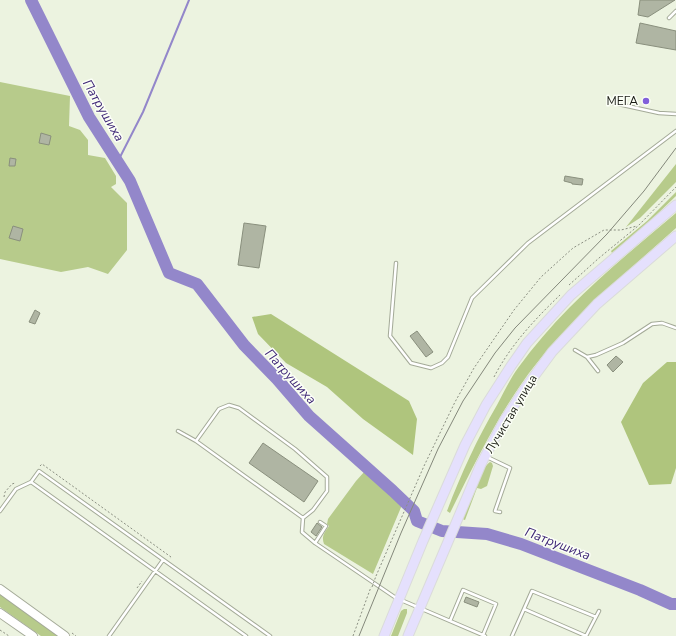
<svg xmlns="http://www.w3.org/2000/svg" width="676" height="636" font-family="'Nunito Sans',sans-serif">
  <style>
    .green { fill: #b7cb8b }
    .forest { fill: #afc57d }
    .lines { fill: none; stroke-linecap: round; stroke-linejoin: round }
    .stream { stroke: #9387ca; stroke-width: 2 }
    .river { stroke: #9387ca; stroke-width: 12 }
    .building { fill: #afb5a3; stroke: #898f7d }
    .lane-casing { stroke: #a4aa98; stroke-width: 4.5 }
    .secondary-casing { stroke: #a4aa98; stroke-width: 10 }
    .primary-casing { stroke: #dadbda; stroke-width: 11 }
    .path { stroke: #8b8f82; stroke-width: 1; stroke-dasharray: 2 2; stroke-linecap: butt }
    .lane { stroke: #fff; stroke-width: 2.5 }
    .secondary { stroke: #fff; stroke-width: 8 }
    .primary { stroke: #e5e0fd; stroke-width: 9 }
    .tram { stroke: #84887b; stroke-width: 1 }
    .path-bridge { stroke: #8b8f82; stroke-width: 1; stroke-dasharray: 2 2; stroke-linecap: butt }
    .poi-dot { fill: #805fda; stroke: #fcfff7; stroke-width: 1.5 }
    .labels { text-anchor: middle; stroke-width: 3; stroke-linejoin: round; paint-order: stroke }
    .poi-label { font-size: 12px; fill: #1a1c15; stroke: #fcfff7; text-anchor: end }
    .street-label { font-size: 12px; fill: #1a1c15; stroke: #fcfff7 }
    .water-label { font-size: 13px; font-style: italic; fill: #3e2776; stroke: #fcfff7 }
  </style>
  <rect width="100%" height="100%" fill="#ecf3e0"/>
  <path class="green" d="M0 82 70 96 69 126 80 130 88 140V155L105 158 116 176V184L111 187 127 203V250L108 274 88 267 61 272 0 259Z
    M676 164V182L640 218 626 227Z
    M676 192V196L648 223 612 253 611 251 647 221Z
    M676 213V228C622 277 564 323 522 383 494 423 472 469 450 513L447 511C461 474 477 439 497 405 504 392 510 379 518 368 562 307 619 261 676 213Z
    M490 462 492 463 493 466 487 486 481 489 477 488 465 520 462 519C468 505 478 471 490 462Z
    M365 471 402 505 373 574 324 544C321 536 325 532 329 526L327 524 328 519 356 481Z
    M0 594 60 636H41L0 607Z
    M404 609H407V613L398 636H391L401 611Z"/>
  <path class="forest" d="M271 314 409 401 417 419 413 455 363 419 327 387 286 363 258 334 252 317Z
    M667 362H676V468L671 484 649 485 621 422 643 383Z"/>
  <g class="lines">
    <path class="stream" d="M118 161 143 112 189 0"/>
    <path class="river" d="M31 0 89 117 130 181 169 273 197 284 244 345 277 379 309 416 393 491 414 511 417 521 442 531 487 534 521 544 640 590 671 604H676"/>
  </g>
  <path class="building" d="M640 0H675L648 17 638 15Z
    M640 23 676 31V50L636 43Z
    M41 133 51 136 49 145 39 143Z
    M10 158 16 159 15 166H9Z
    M565 176 583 179 582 185 572 184V183L564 181Z
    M244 223 266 226 259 268 238 265Z
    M13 226 23 229 20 241 9 238Z
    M35 310 40 313 35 324 29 322Z
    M417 331 433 352 426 357 410 336Z
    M616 356 623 362 613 372 607 365Z
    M263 443 318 481 304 502 249 463Z
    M317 523 322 527 316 536 311 532Z
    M466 597 479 602 477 607 464 602Z"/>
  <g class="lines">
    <defs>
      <path id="lane" d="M669 18 676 11
        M609 102 659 113 676 114
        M396 263 390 336 411 363 431 368 442 363 448 357 472 298 528 243 676 131
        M575 350 587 357 596 355 623 343 652 324 662 323 676 328
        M587 357 598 371
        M178 431 196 441 219 409 229 405 239 408 295 449 327 477V491L313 510 303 518 302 532 315 543 396 598
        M196 441 303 518
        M487 457 510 468 495 511 500 512
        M0 511 16 489 31 482
        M315 543 326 526 320 522
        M401 600 485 636
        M524 609 586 636 599 611
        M450 621 463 590 496 604 483 635
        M109 636 163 560
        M246 636 31 482 39 471 270 636
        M512 636 532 591 596 617"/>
      <path id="secondary" d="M0 589 65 636
        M0 613 33 636"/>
      <path id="primary" d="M384 636 423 541 465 445 486 405 511 366 527 343 571 295 676 205
        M408 636 481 464 504 421 524 390 552 352 597 304 676 236"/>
    </defs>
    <use href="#lane" class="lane-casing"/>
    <use href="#secondary" class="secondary-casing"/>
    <use href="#primary" class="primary-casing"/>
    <path class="path" d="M569 285 599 258 638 226 676 187
      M494 377C510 346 534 320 560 295
      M40 466 42 464 171 557 170 559
      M4 497 5 492 12 484 15 483
      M376 576 424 466 455 402 474 368 514 310 541 277 573 248 604 230H621L637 226
      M137 588 142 581
      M0 630 9 636
      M72 633 76 636
      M353 636 371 587"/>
    <use href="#lane" class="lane"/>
    <use href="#secondary" class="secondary"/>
    <use href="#primary" class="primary"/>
    <path class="tram" d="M359 636 401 533 438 449 463 401 495 353 515 328 607 234 644 191 676 148"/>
    <path class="path-bridge" d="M372 587 376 576"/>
  </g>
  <circle class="poi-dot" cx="646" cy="101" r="4"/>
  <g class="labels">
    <g class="poi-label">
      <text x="638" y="105">МЕГА</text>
    </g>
    <g class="street-label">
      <text transform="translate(511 414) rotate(-59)" y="4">Лучистая улица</text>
    </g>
    <g class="water-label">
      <text transform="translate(104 110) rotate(60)" y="5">Патрушиха</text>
      <text transform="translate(291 376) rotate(48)" y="5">Патрушиха</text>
      <text transform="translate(558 543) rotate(21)" y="5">Патрушиха</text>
    </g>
  </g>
</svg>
